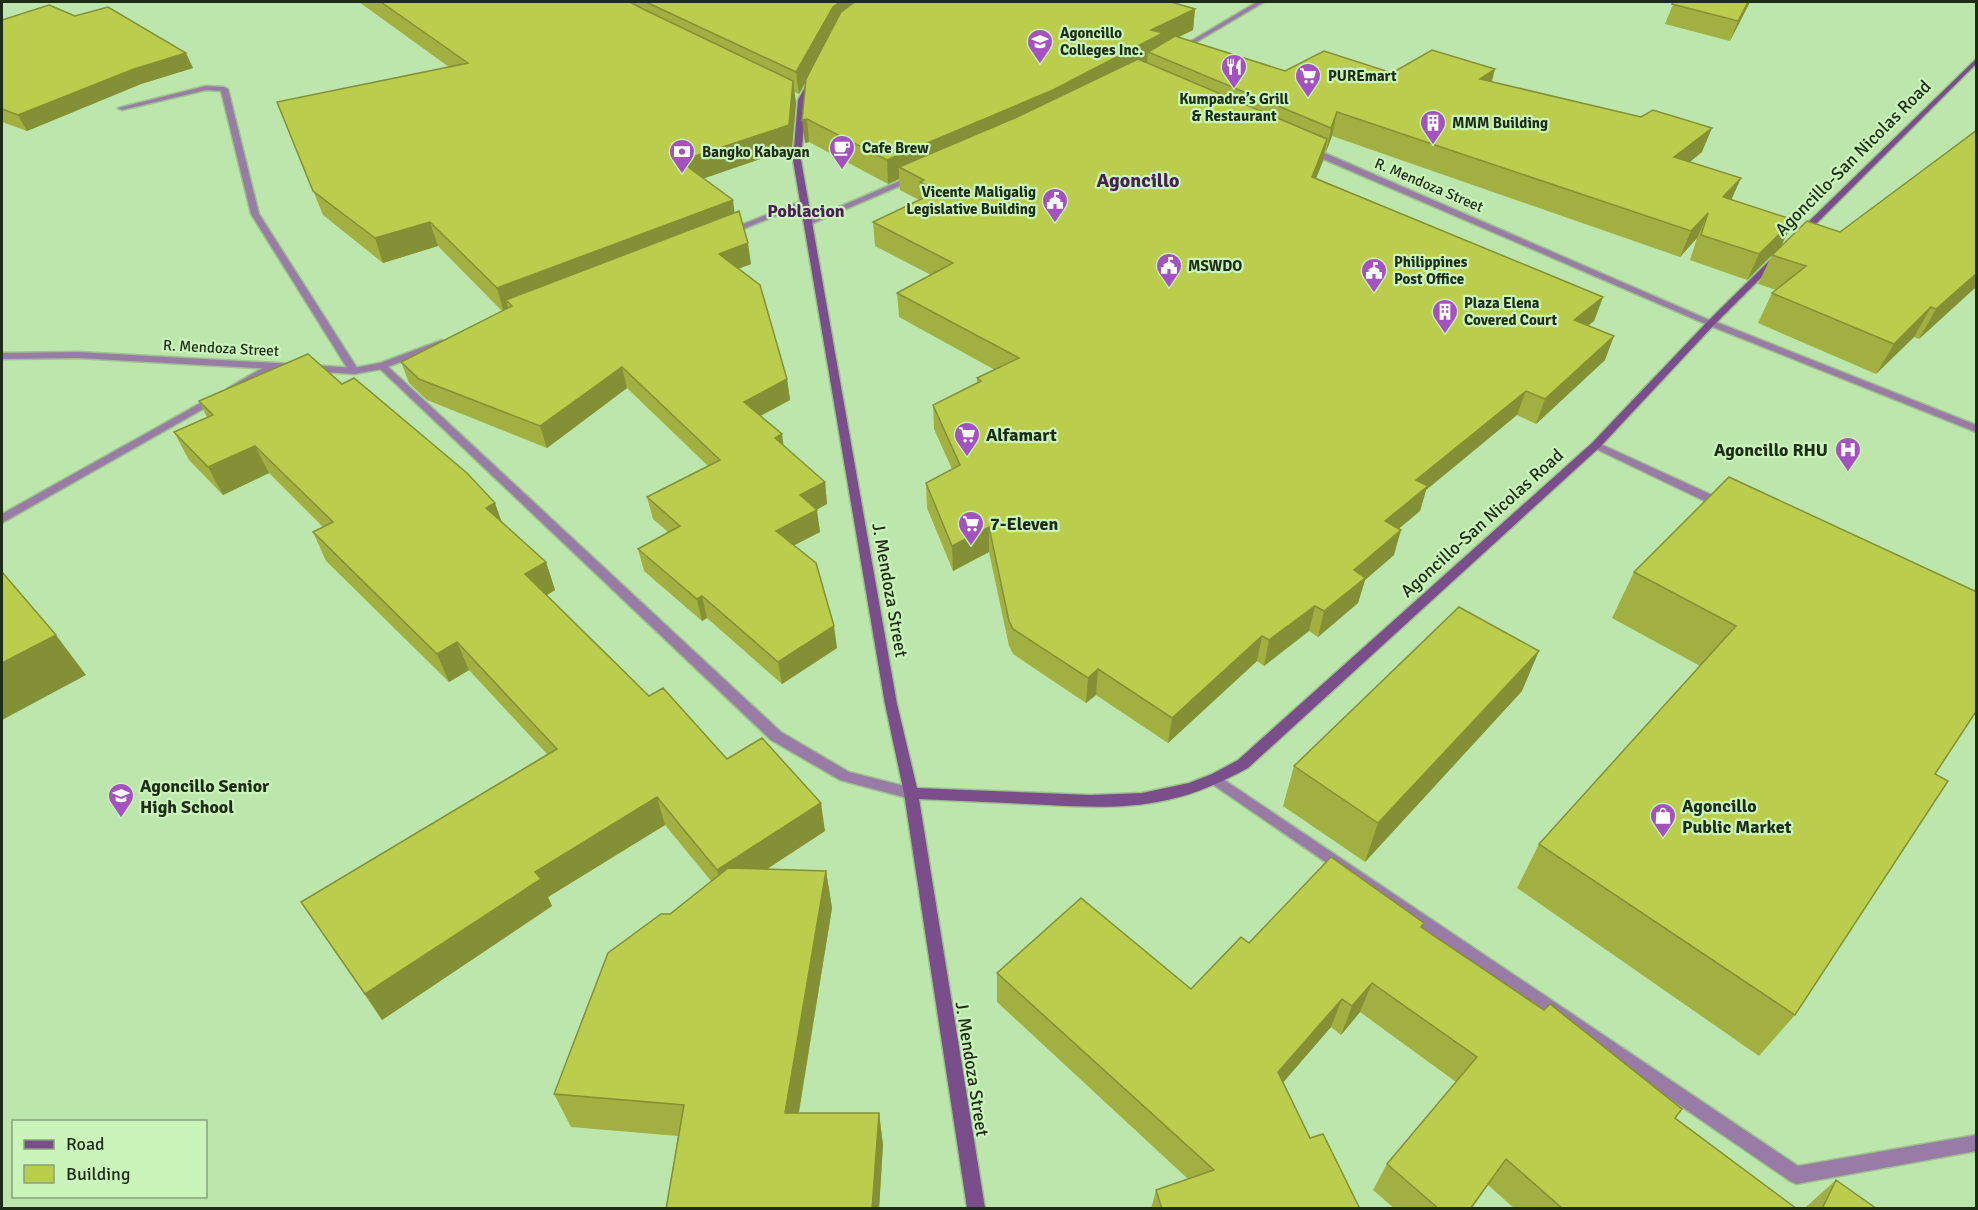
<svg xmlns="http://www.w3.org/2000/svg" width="1978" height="1210" font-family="Signika,sans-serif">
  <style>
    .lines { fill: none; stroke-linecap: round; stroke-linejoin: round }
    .service-casing { stroke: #9dc18f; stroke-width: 3 }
    .minor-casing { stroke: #9dc18f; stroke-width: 3 }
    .tertiary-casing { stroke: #9dc18f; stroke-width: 3 }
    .secondary-casing { stroke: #9dc18f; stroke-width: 3 }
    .service { fill: #997ca5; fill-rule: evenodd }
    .minor { fill: #997ca5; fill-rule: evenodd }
    .tertiary { fill: #997ca5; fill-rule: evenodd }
    .secondary { fill: #7a4e8a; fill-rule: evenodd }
    .wall { fill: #a1b041 }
    .shaded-wall { fill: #839035 }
    .building { fill: #bbcd4c; stroke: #839035; stroke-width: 1.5 }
    .labels { text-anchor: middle; stroke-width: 4.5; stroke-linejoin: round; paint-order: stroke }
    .far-poi-label { font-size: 15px; font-weight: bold; fill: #1d2c16; stroke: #caf4b9; text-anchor: start }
    .far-street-label { font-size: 15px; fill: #1d2c16; stroke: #caf4b9 }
    .street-label { font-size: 18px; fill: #1d2c16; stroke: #caf4b9 }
    .far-quarter-label { font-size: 18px; font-weight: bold; fill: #482055; stroke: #caf4b9 }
    .poi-label { font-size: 18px; font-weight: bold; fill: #1d2c16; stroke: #caf4b9; text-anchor: start }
    .far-district-label { font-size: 20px; font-weight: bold; fill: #482055; stroke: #caf4b9 }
  </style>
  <rect width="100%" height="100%" fill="#bde6ad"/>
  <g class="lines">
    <defs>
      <path id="service" d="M1711 320 1976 425V432L1708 325V321Z
        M271 363 274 364V368L237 390 233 391 228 388Z
        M215 395 220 398 219 400 2 523V514Z
        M1596 442 1725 501 1727 504 1725 507H1717L1592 447 1591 445Z"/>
      <path id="minor" d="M1257 2H1264L1181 51 1176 50Z
        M206 86 224 87 228 89 259 214 359 371 357 373H351L349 371 251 214 221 91 206 90 122 110 118 108Z
        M1307 148H1313L1716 323 1714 325H1708L1307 152Z
        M909 177 916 179 811 224 804 222Z
        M382 363 385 364 781 732 849 772 916 789 918 793 916 797 911 799 840 780 771 740 379 368V364Z"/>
      <path id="tertiary" d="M801 201 808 203 733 233 726 231Z
        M442 340 447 343 445 345 382 369 354 374 311 371 306 368 311 365 354 368 380 363Z
        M78 352 294 364 299 367 294 370 78 358 2 359V353Z
        M1217 775 1798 1166 1976 1135V1151L1796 1184 1790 1181 1212 784 1210 780 1212 776Z"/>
      <path id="secondary" d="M1976 59V64L1805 235H1799V231Z
        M809 80 816 82 806 100 801 160 897 704 917 788 1091 795 1142 793 1189 783 1212 774 1238 760 1592 443 1708 321 1774 256H1780L1781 258 1714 325 1600 447 1248 768C1222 782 1196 794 1167 800 1128 809 1087 807 1048 805 1005 803 962 801 919 799L985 1208H967L904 793 885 704 793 160 798 100Z"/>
    </defs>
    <use href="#service" class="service-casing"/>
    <use href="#minor" class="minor-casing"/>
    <use href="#tertiary" class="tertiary-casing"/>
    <use href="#secondary" class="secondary-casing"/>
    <use href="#service" class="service"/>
    <use href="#minor" class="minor"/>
    <use href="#tertiary" class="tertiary"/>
    <use href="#secondary" class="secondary"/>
  </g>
  <path class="wall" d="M359 2H1171L1195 9 1193 30 1179 37 1285 71 1392 73 1492 82 1702 152 1690 162 1732 200 1794 220 1781 246 1840 232 1974 132 1977 128V286L1919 339 1914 337 1876 374 1758 323 1772 293 1776 290 1758 284 1772 255 1747 280 1690 260 1697 238 1680 257 1332 136 1326 152 1325 151 1323 161 1316 178 1603 297 1594 321 1588 325 1605 360 1536 424 1517 415 1426 490 1420 511 1399 528 1394 555 1365 580 1358 603 1318 637 1309 631 1264 666 1257 661 1168 743 1096 695 1086 703 1013 654 1009 646 989 552 953 571 927 508 926 483 952 469 934 429 933 405 977 383V378L995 370 899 317 897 293 931 275 875 246 873 222 919 200 900 190 899 179 888 184 809 142 805 143 806 81 799 94 794 92 796 103 792 148 703 178 735 213 751 264 738 269 787 379 790 400 760 416 783 446 825 482 827 504 816 510 820 532 794 545 837 648 782 684 707 618 702 621 644 571 638 549 668 532 653 519 647 497 708 466 627 388 547 448 427 400 409 383 401 362 502 311 438 246 383 263 323 215 277 102 449 67Z
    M1674 2H1750L1730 41 1665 24Z
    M2 20 193 68 141 84 27 131 2 122Z
    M199 401 501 522 546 562 555 590 547 595 649 696 727 759 825 831 767 869 826 871 832 908 799 1113H879L883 1145 879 1209H666L678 1136 571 1127 554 1094 670 914 711 881 665 825 548 897 552 906 382 1020 301 902 547 754 469 670 449 682 326 561 313 532 323 527 269 473 223 495 189 460 174 432 207 417Z
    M1729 477 1935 774 1795 1015 1759 1056 1517 888 1539 844 1700 666 1612 618 1634 572Z
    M1522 691 1365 862 1283 806 1294 766Z
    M1422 928 1675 1118 1797 1209H1515L1488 1185 1471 1209H1395L1373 1190 1387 1164 1456 1082 1360 1012 1341 1035 1331 1027 1283 1082 1310 1138 1360 1209H1151L1156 1190 1188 1179 997 1002V973L1191 989 1249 943Z
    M1836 1180 1877 1209H1805L1807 1206Z"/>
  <path class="shaded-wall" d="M840 2H868L835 28 799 94 796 72 833 7Z
    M1748 2H1750L1730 41 1738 21Z
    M1195 9 1193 30 1148 52 1147 62 1052 112 899 167V179L888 184 887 160 1151 30Z
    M186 53 193 68 141 84 27 131 18 115 134 69Z
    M1495 69 1489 93 1480 79Z
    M793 81 796 103 792 148 685 185 680 161Z
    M1337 112 1332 136 1326 152 1331 128Z
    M807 119 809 142 805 143 802 120Z
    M1712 128 1702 152 1664 182 1674 157Z
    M1327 139 1323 161 1308 199 1312 177Z
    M1741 178 1730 203 1723 197Z
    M733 200 736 224 506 300 509 311 504 313 497 288Z
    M1708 213 1697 238 1680 257 1691 231Z
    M1794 220 1781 246 1747 280 1759 254Z
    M430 222 438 246 383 263 375 238Z
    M748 243 751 264 722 275 719 254Z
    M1977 273V286L1919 339 1936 309Z
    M1603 297 1594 321 1565 344 1574 320Z
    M1931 307 1914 337 1876 374 1894 344Z
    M1614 336 1605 360 1536 424 1545 399Z
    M622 367 627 388 547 448 540 426Z
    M787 379 790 400 747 423 744 402Z
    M1526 391 1517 415 1426 490 1420 511 1378 546 1385 521 1416 480Z
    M782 434 785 456 775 438Z
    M255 446 269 473 223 495 208 467Z
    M825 482 827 504 803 517 800 495Z
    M495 503 505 531 486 508Z
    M817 510 820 532 779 553 776 531Z
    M989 527V552L953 571 952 546Z
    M1401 530 1394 555 1365 580 1358 603 1318 637 1324 611 1354 570Z
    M546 562 555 590 535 602 525 574Z
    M702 596 707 618 702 621 697 599Z
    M1315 606 1309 631 1264 666 1269 640Z
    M834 626 837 648 782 684 778 662Z
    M56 635 86 675 2 720V663Z
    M1262 636 1257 661 1168 743 1172 718Z
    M457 642 469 670 449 682 437 654Z
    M1539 651 1522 691 1365 862 1378 823Z
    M1098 669 1096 695 1086 703 1088 678Z
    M657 797 665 825 548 897 552 906 382 1020 365 994 535 872Z
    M821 803 825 831 724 897 717 870Z
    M826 871 832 908 793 1146 785 1113Z
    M1372 983 1360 1012 1341 1035 1352 1006Z
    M1342 999 1331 1027 1269 1099 1278 1072Z
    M879 1113 883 1145 879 1209H872Z
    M1506 1159 1471 1209H1470Z"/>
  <path class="building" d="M381 2H630L643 9 793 81 789 125 680 161 733 200 497 288 430 222 375 238 313 191 277 102 468 63Z
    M646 2H840L833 7 796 72Z
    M855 2H1171L1195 9 1151 30 1163 33 1053 90 887 160 807 119 802 120 806 79 841 12Z
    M1674 2H1748L1738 21 1672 4Z
    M49 5 75 16 108 7 186 53 134 69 18 115 2 109V20Z
    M1175 36 1285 71 1324 51 1392 73 1432 50 1495 69 1480 79 1641 117 1653 110 1712 128 1674 157 1741 178 1723 197 1794 220 1759 254 1701 235 1708 213 1691 231 1337 112 1331 128 1148 52Z
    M1138 59 1327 139 1312 177 1603 297 1574 320 1614 336 1545 399 1526 391 1416 480 1428 486 1385 521 1401 530 1354 570 1365 578 1324 611 1315 606 1269 640 1262 636 1172 718 1098 669 1088 678 1013 629 1009 621 989 527 952 546 926 483 960 465 933 405 981 381 977 378 1019 358 897 293 953 263 873 222 938 191 920 182 924 180 899 167 1017 117Z
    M1977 130V273L1936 309 1931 307 1894 344 1772 293 1806 266 1772 255 1807 221 1840 232Z
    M739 211 748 243 719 254 760 285 787 379 744 402 782 434 775 438 825 482 800 495 817 510 776 531 816 563 834 626 778 662 702 596 697 599 638 549 680 526 647 497 720 460 622 367 540 426 419 379 401 362 512 306 506 300Z
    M308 354 342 384 354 378 467 473 495 503 486 508 546 562 525 574 649 696 663 688 727 759 762 738 821 803 717 870 657 797 535 872 541 879 365 994 301 902 557 749 457 642 437 654 313 532 333 522 255 446 208 467 174 432 213 415 199 401Z
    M1729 477 1977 592V710L1935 774 1948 781 1795 1015 1539 844 1736 626 1634 572Z
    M2 572 56 635 2 663Z
    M1459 607 1539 651 1378 823 1294 766Z
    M1331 857 1424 923 1421 927 1544 1010 1550 1004 1682 1109 1675 1118 1797 1209H1563L1506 1159 1470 1209H1439L1387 1164 1477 1057 1372 983 1352 1006 1342 999 1278 1072 1310 1138 1323 1134 1360 1209H1162L1156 1190 1214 1170 997 973 1081 898 1191 989 1241 937 1249 943Z
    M728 868 826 871 785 1113H879L872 1209H666L684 1105 554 1094 608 953 661 914H670Z
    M1836 1180 1877 1209H1822Z"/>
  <defs>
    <symbol id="university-pin" viewBox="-11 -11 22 30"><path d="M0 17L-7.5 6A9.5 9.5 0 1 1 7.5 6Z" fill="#a552c1" stroke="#caf4b9"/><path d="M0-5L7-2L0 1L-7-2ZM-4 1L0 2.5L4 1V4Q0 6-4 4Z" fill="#fff"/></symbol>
    <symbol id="restaurant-pin" viewBox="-11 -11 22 30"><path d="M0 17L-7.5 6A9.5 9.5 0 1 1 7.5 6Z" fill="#a552c1" stroke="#caf4b9"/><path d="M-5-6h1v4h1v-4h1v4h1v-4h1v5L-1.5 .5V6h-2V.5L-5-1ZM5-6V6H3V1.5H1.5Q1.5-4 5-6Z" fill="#fff"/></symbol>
    <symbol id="supermarket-pin" viewBox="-11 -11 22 30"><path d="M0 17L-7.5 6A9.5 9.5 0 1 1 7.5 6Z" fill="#a552c1" stroke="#caf4b9"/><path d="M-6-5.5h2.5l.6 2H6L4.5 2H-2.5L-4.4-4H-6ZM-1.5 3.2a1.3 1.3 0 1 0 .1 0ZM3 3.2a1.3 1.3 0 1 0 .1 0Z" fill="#fff"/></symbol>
    <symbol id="building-pin" viewBox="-11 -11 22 30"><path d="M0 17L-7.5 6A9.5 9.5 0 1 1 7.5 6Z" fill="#a552c1" stroke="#caf4b9"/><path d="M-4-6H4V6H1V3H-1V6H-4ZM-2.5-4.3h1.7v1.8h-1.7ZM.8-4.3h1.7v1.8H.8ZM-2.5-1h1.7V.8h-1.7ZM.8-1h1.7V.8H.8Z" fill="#fff"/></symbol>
    <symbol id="cafe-pin" viewBox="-11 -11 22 30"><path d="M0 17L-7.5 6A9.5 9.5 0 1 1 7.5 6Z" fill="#a552c1" stroke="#caf4b9"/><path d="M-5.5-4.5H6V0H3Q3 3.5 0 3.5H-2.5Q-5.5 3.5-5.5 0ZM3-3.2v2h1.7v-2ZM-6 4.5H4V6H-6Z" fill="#fff"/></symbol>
    <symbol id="bank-pin" viewBox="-11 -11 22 30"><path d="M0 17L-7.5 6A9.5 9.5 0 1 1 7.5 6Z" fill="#a552c1" stroke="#caf4b9"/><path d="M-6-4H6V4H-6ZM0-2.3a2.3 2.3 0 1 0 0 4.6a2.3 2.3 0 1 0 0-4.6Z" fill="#fff"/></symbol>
    <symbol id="civic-pin" viewBox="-11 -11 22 30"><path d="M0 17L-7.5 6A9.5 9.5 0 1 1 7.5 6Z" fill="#a552c1" stroke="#caf4b9"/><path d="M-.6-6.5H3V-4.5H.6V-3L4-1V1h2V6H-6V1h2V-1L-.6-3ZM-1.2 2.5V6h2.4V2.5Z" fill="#fff"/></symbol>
    <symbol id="hospital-pin" viewBox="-11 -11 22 30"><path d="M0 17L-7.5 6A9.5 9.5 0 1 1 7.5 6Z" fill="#a552c1" stroke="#caf4b9"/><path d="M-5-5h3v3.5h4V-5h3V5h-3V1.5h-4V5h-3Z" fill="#fff"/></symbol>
    <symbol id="school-pin" viewBox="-11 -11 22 30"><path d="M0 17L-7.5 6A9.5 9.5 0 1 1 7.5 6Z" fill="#a552c1" stroke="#caf4b9"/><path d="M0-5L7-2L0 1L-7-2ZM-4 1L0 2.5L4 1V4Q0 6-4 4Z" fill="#fff"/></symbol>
    <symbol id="shop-pin" viewBox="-11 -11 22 30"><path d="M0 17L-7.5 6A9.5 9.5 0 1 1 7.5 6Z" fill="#a552c1" stroke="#caf4b9"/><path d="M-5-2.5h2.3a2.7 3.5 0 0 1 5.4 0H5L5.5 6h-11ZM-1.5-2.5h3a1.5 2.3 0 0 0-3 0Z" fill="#fff"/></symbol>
  </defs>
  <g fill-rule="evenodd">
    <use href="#university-pin" x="1025" y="27" width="30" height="40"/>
    <use href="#restaurant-pin" x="1219" y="52" width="30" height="40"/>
    <use href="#supermarket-pin" x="1293" y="61" width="30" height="40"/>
    <use href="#building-pin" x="1418" y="108" width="30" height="40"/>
    <use href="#cafe-pin" x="827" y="133" width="30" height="40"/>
    <use href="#bank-pin" x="667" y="137" width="30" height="40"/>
    <use href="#civic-pin" x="1040" y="186" width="30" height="40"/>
    <use href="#civic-pin" x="1154" y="251" width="30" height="40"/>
    <use href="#civic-pin" x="1359" y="256" width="30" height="40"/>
    <use href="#building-pin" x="1430" y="297" width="30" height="40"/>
    <use href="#supermarket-pin" x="952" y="420" width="30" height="40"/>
    <use href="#hospital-pin" x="1833" y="435" width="30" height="40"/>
    <use href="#supermarket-pin" x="956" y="509" width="30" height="40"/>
    <use href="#school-pin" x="106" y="781" width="30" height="40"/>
    <use href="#shop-pin" x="1648" y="801" width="30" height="40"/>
  </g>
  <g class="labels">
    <g class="far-poi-label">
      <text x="1060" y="38">Agoncillo<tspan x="1060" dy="17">Colleges Inc.</tspan></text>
      <text x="1328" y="81">PUREmart</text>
      <text x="1234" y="104" text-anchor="middle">Kumpadre’s Grill<tspan x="1234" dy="17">&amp; Restaurant</tspan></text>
      <text x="1452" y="128">MMM Building</text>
      <text x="862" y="153">Cafe Brew</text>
      <text x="702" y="157">Bangko Kabayan</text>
      <text x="1036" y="197" text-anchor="end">Vicente Maligalig<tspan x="1036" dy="17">Legislative Building</tspan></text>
      <text x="1394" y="267">Philippines<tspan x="1394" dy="17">Post Office</tspan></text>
      <text x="1188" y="271">MSWDO</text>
      <text x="1464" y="308">Plaza Elena<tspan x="1464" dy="17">Covered Court</tspan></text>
    </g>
    <g class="far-street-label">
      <text transform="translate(1429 185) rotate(23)" y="5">R. Mendoza Street</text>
      <text transform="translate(221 348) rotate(3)" y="5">R. Mendoza Street</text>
    </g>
    <g class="street-label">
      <text transform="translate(1853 158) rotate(-45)" y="6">Agoncillo-San Nicolas Road</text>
      <text transform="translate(1482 523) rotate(-42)" y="6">Agoncillo-San Nicolas Road</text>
      <text transform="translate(890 590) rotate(80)" y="6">J. Mendoza Street</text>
      <text transform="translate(972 1069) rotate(81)" y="6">J. Mendoza Street</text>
    </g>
    <g class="far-quarter-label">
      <text x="806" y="217">Poblacion</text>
    </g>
    <g class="poi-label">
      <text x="986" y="441">Alfamart</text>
      <text x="1828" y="456" text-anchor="end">Agoncillo RHU</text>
      <text x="990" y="530">7-Eleven</text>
      <text x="140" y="792">Agoncillo Senior<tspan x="140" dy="21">High School</tspan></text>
      <text x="1682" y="812">Agoncillo<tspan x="1682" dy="21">Public Market</tspan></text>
    </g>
    <g class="far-district-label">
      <text x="1138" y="187">Agoncillo</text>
    </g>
  </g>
  <rect width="1978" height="1210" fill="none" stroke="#1d2c16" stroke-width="6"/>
  <rect x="12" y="1120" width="195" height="78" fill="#caf4b9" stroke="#85a478" stroke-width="1.5"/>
  <rect x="24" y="1140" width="30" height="9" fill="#7a4e8a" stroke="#85a478" stroke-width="1.5"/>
  <text x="66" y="1150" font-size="18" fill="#1d2c16">Road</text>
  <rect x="24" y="1165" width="30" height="18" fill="#bbcd4c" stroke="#85a478" stroke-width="1.5"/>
  <text x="66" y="1180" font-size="18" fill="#1d2c16">Building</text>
</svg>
